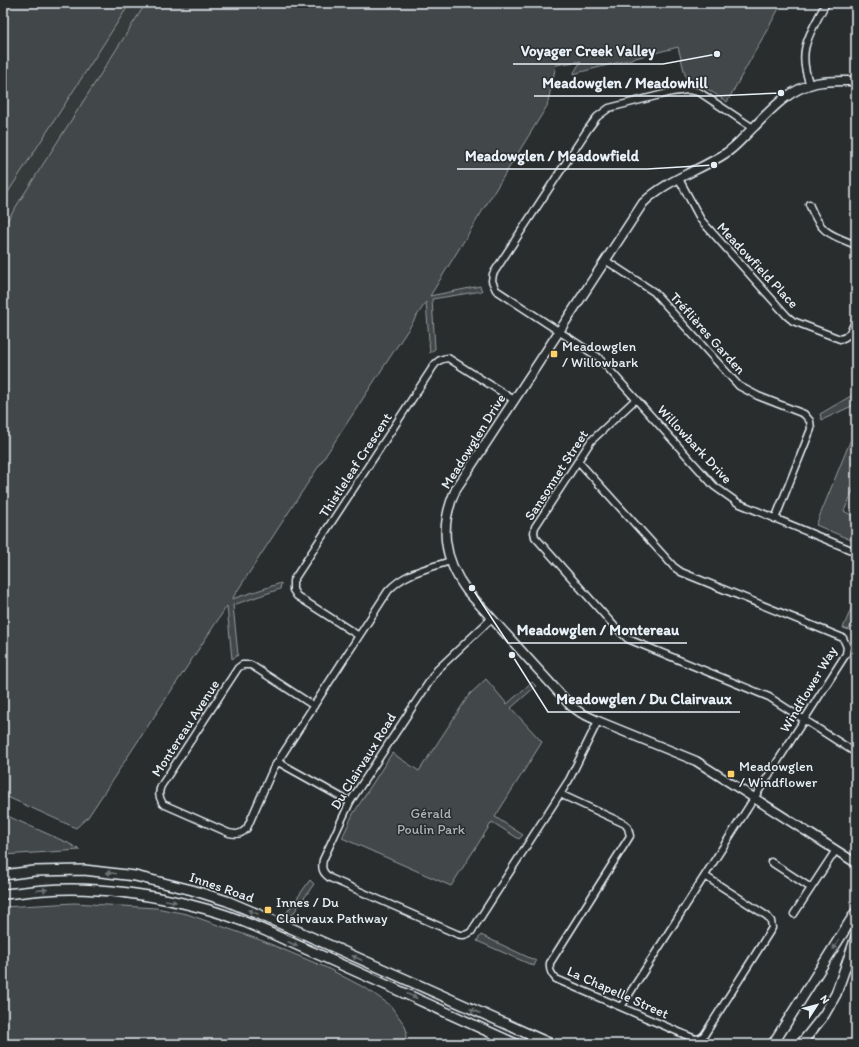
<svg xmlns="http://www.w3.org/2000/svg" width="859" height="1047" font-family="Itim,sans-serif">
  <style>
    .built { fill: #363a3b }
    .green { fill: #424648; stroke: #959ca0 }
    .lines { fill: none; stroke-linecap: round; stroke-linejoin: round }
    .minor-casing { stroke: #e8f1f8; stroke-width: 9 }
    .tertiary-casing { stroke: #e8f1f8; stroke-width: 11 }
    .secondary-casing { stroke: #e8f1f8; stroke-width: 12 }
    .minor { stroke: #2a2d2e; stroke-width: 6 }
    .tertiary { stroke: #2a2d2e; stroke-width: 8 }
    .secondary { stroke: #2a2d2e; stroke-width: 9 }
    .oneway { fill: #6c7275 }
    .poi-dot { fill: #ffd166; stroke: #2a2d2e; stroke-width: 1.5 }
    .labels { text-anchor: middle; stroke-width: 3; stroke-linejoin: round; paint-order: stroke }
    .street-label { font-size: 14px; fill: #e8f1f8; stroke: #2a2d2e }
    .poi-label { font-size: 14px; fill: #e8f1f8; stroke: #2a2d2e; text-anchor: start }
    .park-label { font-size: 14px; fill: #aeb5ba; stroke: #2a2d2e }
    .leader { fill: none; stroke: #e8f1f8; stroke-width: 1.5 }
    .callout-dot { fill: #e8f1f8; stroke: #2a2d2e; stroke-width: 1.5 }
    .callout-label { font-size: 15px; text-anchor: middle; font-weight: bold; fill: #e8f1f8; stroke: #2a2d2e; stroke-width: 3; stroke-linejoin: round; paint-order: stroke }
  </style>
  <rect width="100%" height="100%" fill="#2a2d2e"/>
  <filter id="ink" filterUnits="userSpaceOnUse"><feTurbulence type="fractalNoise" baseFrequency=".025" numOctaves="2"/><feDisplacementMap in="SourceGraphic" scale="8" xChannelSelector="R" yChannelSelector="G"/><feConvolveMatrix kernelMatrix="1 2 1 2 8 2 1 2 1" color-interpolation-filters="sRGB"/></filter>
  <g filter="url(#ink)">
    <path class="built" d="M3 3H148L3 229Z"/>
    <path class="green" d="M3 3H130L3 200Z
      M146 3H782L727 102 703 86 687 82 678 47 573 74 581 61 556 65 547 106 430 296 480 286 482 291 432 299 435 349 430 353 426 302 232 599 281 583 280 589 233 605 238 655 232 659 227 606 88 817 76 828 3 795V227Z
      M856 393V404L822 420 820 414Z
      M856 427V484L844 511 856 518V532L851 540 816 525Z
      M856 597V612L849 630 843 628Z
      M486 679 507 704 532 682 536 686 511 708 542 742 495 817 523 835 519 839 492 822 451 886 342 838 353 814 392 753 419 771 469 695Z
      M3 814 68 843 80 850 3 855Z
      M310 880 314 884 290 918 285 915Z
      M74 903 156 908 187 914 263 941 327 968 367 989 390 1005 404 1024 407 1032 404 1044H3V907Z
      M481 935 536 961 534 966 477 941Z"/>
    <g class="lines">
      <defs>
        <path id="minor" d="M810 85C796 49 810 34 826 3
          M753 128 699 92 688 90 672 92 609 108 597 117 588 129 493 274 492 281 496 290 598 357 714 486 738 503 856 552
          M679 179 701 220 787 316 793 321 840 339C850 337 852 328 856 319
          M809 204C821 233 828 234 856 245
          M605 260 654 292 739 386 758 396 804 414 810 421 811 429 775 519
          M636 399 591 441 535 527 534 532 535 537 616 628 628 639 769 697 856 753
          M578 461 674 567 681 572 843 638 847 647 846 654 621 1007
          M492 618 437 670 350 802 323 860C321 869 323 873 330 878L457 934C463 936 466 935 471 932L569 780 598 721
          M359 636 297 596 293 590V581L433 367C437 361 440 359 448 358L514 400
          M314 706 251 665H242L238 668 161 786C158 793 159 797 163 804L229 833C237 835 242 834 247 828L273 769 388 591C405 572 427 569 450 561
          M278 762 350 802
          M560 794 625 824 628 828 630 836 550 963C549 970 551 974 556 979L695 1039 701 1038 705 1034 772 928 771 921 767 916 705 876
          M771 862 811 888
          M794 914 836 850"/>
        <path id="tertiary" d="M856 81C843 81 829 80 816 83 790 89 773 107 755 126 745 135 737 146 726 153 699 171 666 180 643 203L456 489C439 526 443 558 467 591L571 706 581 713 598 721 696 761 856 863"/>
        <path id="secondary" d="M3 875 34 871 84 870 135 876 192 890 227 901 293 929 551 1044
          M3 894C17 893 31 891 45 890 97 886 156 895 206 909 244 919 280 938 315 953 383 983 449 1014 516 1044
          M773 1044 856 912
          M801 1044 824 1015 836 994 856 937"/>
      </defs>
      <use href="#minor" class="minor-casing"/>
      <use href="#tertiary" class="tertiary-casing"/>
      <use href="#secondary" class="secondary-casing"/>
      <use href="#minor" class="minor"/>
      <use href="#tertiary" class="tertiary"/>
      <use href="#secondary" class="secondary"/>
    </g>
    <defs><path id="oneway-solid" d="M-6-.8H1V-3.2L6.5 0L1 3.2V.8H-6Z"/></defs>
    <g class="oneway">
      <use href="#oneway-solid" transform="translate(111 873) rotate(-173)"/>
      <use href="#oneway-solid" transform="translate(42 890) rotate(-5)"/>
      <use href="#oneway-solid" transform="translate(171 901) rotate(12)"/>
      <use href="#oneway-solid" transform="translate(253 912) rotate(-157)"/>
      <use href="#oneway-solid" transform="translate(293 944) rotate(24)"/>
      <use href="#oneway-solid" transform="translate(836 945) rotate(122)"/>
      <use href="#oneway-solid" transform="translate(357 958) rotate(-156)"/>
      <use href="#oneway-solid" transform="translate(412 996) rotate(25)"/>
      <use href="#oneway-solid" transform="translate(475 1011) rotate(-156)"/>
    </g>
  </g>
  <g class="poi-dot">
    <rect x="550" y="350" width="8" height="8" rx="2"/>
    <rect x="727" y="770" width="8" height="8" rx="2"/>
    <rect x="264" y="906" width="8" height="8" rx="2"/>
  </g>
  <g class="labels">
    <g class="street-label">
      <text transform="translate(758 265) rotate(47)" y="5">Meadowfield Place</text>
      <text transform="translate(708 333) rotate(48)" y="5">Tréflières Garden</text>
      <text transform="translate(473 441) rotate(-58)" y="5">Meadowglen Drive</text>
      <text transform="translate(695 444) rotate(47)" y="5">Willowbark Drive</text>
      <text transform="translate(355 465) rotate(-57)" y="5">Thistleleaf Crescent</text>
      <text transform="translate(556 475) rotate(-57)" y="5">Sansonnet Street</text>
      <text transform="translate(808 689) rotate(-59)" y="5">Windflower Way</text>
      <text transform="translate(185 728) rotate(-57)" y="5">Montereau Avenue</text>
      <text transform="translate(363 761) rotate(-58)" y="5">Du Clairvaux Road</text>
      <text transform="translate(222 887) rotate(19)" y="5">Innes Road</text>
      <text transform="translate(618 992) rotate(24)" y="5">La Chapelle Street</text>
    </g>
    <g class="poi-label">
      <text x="562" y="351">Meadowglen<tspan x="562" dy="16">/ Willowbark</tspan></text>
      <text x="739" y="771">Meadowglen<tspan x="739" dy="16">/ Windflower</tspan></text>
      <text x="276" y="907">Innes / Du<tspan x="276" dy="16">Clairvaux Pathway</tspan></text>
    </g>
    <g class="park-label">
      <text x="431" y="818">Gérald<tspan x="431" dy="16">Poulin Park</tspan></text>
    </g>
  </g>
  <path class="leader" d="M717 54L663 64H513M781 93L715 96H534M714 165L647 169H457M472 588L508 643H687M512 655L548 712H740"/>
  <g class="callout-dot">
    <circle cx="717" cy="54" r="4"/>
    <circle cx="781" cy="93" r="4"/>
    <circle cx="714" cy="165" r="4"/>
    <circle cx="472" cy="588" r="4"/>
    <circle cx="512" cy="655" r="4"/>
  </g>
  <g class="callout-label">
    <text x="588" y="56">Voyager Creek Valley</text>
    <text x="625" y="88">Meadowglen / Meadowhill</text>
    <text x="552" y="161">Meadowglen / Meadowfield</text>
    <text x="598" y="635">Meadowglen / Montereau</text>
    <text x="644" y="704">Meadowglen / Du Clairvaux</text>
  </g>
  <rect width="859" height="1047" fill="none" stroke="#2a2d2e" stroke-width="16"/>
  <rect x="8" y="8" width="843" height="1031" fill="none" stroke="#e8f1f8" stroke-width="1.5" filter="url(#ink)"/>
  <g transform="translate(817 1005) rotate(54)" stroke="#2a2d2e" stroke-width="3" paint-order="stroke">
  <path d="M0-3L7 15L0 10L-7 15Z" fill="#e8f1f8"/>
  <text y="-6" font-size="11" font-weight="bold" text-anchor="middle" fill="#e8f1f8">N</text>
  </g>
</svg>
